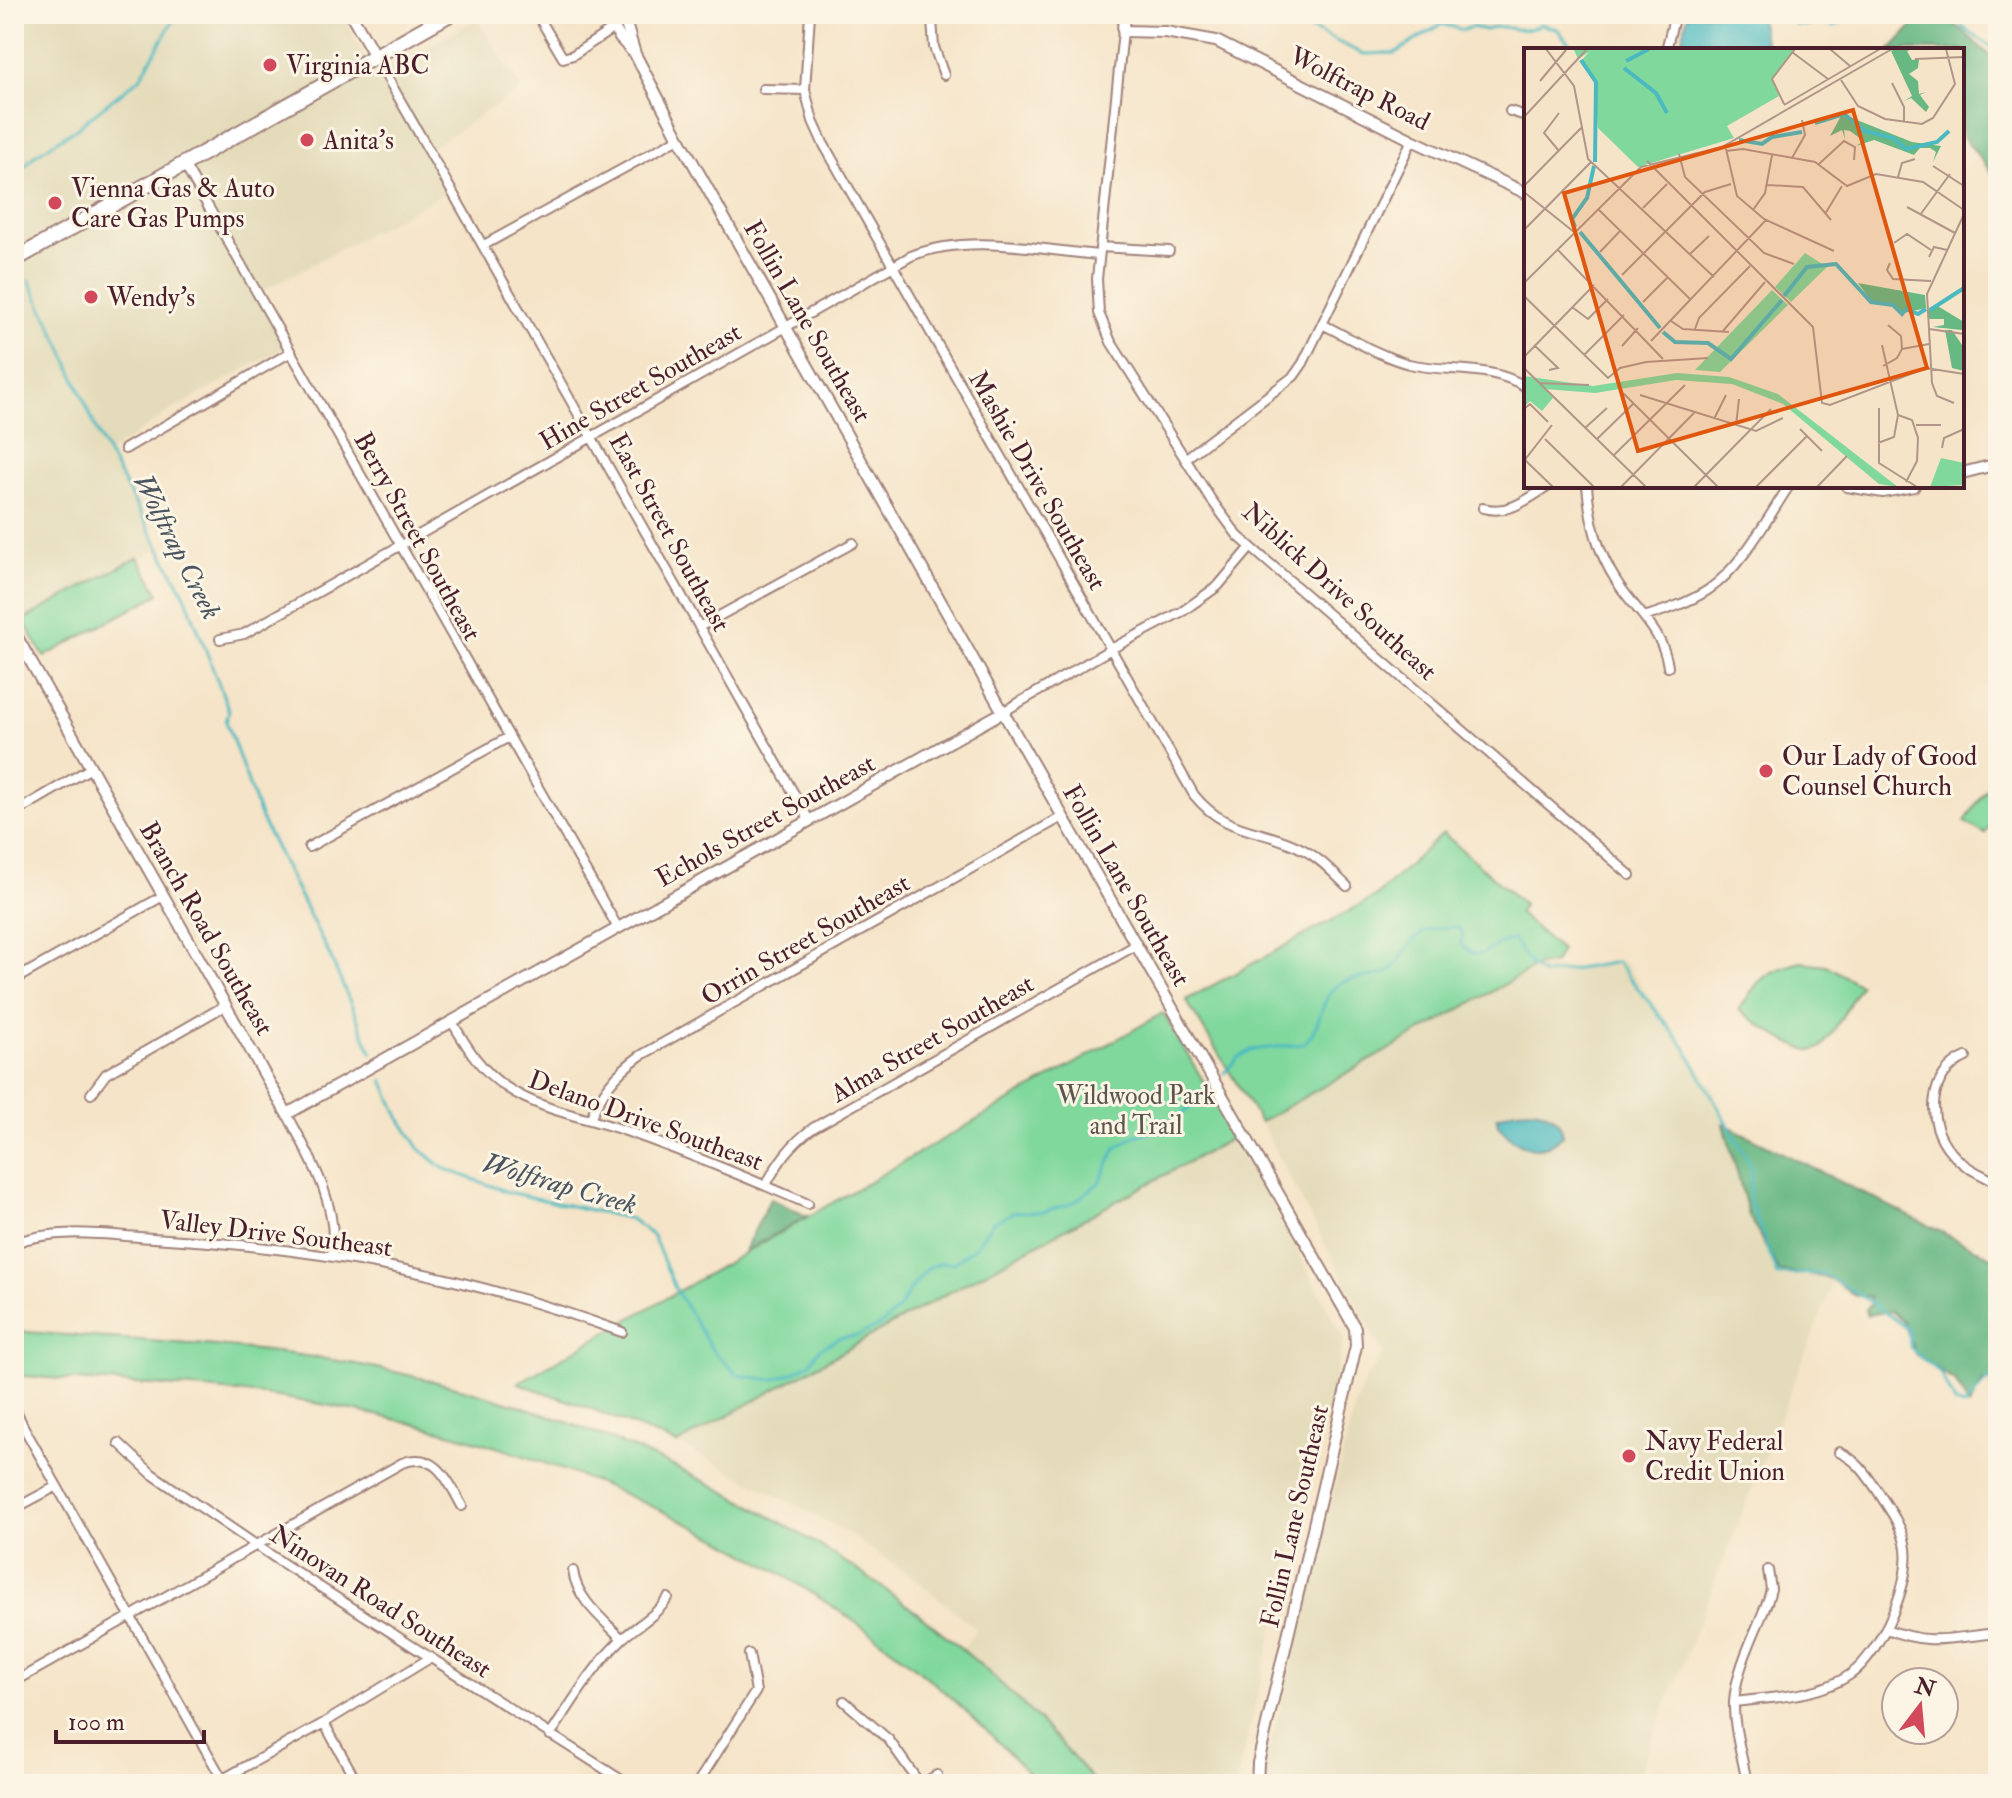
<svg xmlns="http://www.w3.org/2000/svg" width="2012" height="1798" font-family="'IM FELL Double Pica',serif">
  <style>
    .built { fill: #e4dbba }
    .green { fill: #80d89d; stroke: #657c64; stroke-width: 2 }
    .forest { fill: #68b884; stroke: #596c58; stroke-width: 2 }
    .water { fill: #4ab9c0; stroke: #4a6c76; stroke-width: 2 }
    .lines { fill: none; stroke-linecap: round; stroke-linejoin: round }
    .stream { stroke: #4ab9c0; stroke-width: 3 }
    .minor-casing { stroke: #a0827a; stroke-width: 12 }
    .tertiary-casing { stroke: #a0827a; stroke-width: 14 }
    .primary-casing { stroke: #a0827a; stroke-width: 18 }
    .minor { stroke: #fff; stroke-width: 8 }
    .tertiary { stroke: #fff; stroke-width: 10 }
    .primary { stroke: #fff; stroke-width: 14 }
    .poi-dot { fill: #d1495b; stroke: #fcf5e5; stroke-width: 3 }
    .labels { text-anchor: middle; stroke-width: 6; stroke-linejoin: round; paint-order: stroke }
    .poi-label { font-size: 26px; fill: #4a1f2b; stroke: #fcf5e5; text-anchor: start }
    .street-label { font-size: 26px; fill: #4a1f2b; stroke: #fcf5e5 }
    .park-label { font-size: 26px; fill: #5a564d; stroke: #fcf5e5 }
    .water-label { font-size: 28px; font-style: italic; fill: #4a555f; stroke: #fcf5e5 }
    .inset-river { fill: none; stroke: #4ab9c0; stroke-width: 4 }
    .inset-road { fill: none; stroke: #b19589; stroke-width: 2 }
    .view { fill: #e0560e; fill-opacity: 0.15; stroke: #e0560e; stroke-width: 4 }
    .inset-edge { fill: none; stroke: #4a1f2b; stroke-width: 4 }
  </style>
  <rect width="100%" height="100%" fill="#fcf5e5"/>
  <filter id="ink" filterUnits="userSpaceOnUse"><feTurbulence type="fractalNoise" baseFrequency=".0125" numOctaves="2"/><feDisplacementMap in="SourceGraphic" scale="16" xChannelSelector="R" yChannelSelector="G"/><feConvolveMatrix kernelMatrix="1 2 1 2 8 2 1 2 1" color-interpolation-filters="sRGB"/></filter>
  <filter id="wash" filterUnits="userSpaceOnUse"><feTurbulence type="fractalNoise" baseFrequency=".006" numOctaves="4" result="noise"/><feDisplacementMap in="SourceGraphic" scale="32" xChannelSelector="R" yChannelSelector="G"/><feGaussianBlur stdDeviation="1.8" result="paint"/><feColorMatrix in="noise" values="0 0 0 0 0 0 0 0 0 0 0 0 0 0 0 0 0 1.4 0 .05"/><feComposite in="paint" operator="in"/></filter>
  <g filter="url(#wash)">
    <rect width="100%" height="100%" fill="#f5e4c8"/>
    <path class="built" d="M14 14H343L374 77 477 19 521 89 429 149 452 189 260 292 289 345 168 412 109 453 157 550 23 619 14 604Z
      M1554 962 1551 969 1625 962 1714 1088 1749 1216 1779 1272 1822 1275 1834 1281 1635 1784H1266L1264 1772 1355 1405 1367 1376 1383 1354 1260 1121 1539 963Z
      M1236 1135 1344 1339 1236 1784H1095L1065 1747 962 1649 977 1629 915 1579 846 1532 677 1443Z"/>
    <path class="green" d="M138 557 159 594 44 657 23 620Z
      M1985 790 1998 799V813L1985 834 1965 822Z
      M1443 833 1524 905 1518 913 1561 950 1554 963 1539 965 1260 1122 1186 1000 1375 897Z
      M1801 962 1826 965 1860 985C1851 999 1832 1039 1820 1048 1805 1060 1754 1020 1739 1010 1759 979 1763 972 1801 962Z
      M1163 1013 1236 1136 937 1299 677 1444 592 1409 518 1383Z
      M14 1331C141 1342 270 1344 395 1372 658 1430 923 1575 1096 1784H1038C847 1571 570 1443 291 1399 199 1385 106 1384 14 1375Z"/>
    <path class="forest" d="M1924 14H1944L1998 63V181L1962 135V50H1890Z
      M1724 1124 1998 1260V1385L1993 1387 1994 1380 1983 1381 1969 1406 1955 1381 1915 1354 1904 1323 1891 1311 1867 1315 1865 1309 1871 1304 1869 1296H1855C1829 1273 1811 1274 1779 1272L1749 1216Z
      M770 1199 807 1216 744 1252Z"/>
    <path class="water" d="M1688 14H1759L1767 50H1679Z
      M1534 1109C1550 1113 1559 1117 1563 1134 1542 1159 1516 1147 1498 1125L1497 1117 1514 1110Z"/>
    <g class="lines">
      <path class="stream" d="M1280 14 1363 54 1395 53 1442 24 1463 30 1472 27 1486 30C1505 20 1518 38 1541 24L1557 29 1575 50
        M1788 14 1794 18 1795 25 1809 26 1818 15 1828 18 1833 27 1857 14
        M1860 14 1863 19C1873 20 1881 16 1890 15 1899 14 1902 17 1910 14
        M1917 14 1923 20H1941L1946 14
        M1953 14 1966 30 1998 51
        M14 179 35 155 75 129 140 78 177 14
        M29 280 63 350 102 443 185 595 229 711 226 721 261 819 330 956 372 1053
        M1224 1073 1238 1058 1251 1050 1304 1044C1322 1025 1320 1004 1332 990 1345 974 1372 981 1389 971 1395 968 1398 962 1401 957 1420 930 1424 928 1457 927L1463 934 1461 944C1484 969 1488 941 1513 940L1532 967 1543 975 1617 962 1685 1047 1752 1168 1750 1201 1777 1275 1822 1273 1865 1298 1909 1330 1910 1348 1942 1375 1955 1403 1964 1406 1990 1378 1998 1383
        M383 1080 399 1117 419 1148 443 1168 508 1192 631 1219 653 1236 675 1288 712 1350 738 1375 772 1380 791 1374 810 1363 819 1349 839 1338 857 1336 881 1325 899 1309 909 1291 928 1268 940 1263H954L975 1247 993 1222 1015 1212H1043L1073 1203 1099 1183 1116 1148 1135 1136 1163 1129 1193 1105 1204 1092"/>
    </g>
  </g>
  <g filter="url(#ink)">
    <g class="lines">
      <defs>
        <path id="minor" d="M537 14 563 58 573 55 614 28
          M810 14 805 90 813 121 823 143 1194 795C1228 837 1263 827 1304 850 1321 859 1333 873 1347 886
          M922 14 932 20 934 47 944 75
          M1123 31 1097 279 1099 313 1111 342 1210 498 1238 536 1630 875
          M1666 50 1675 14
          M375 56 809 820
          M763 89 805 90
          M1510 111 1526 116
          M184 164 618 928
          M484 245 679 138
          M1100 247 1169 251
          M1322 324C1350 338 1379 356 1409 364 1448 373 1490 364 1526 387
          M125 449 291 352
          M1185 459 1294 376 1303 363 1412 140
          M1587 486C1590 520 1597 552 1617 582 1635 610 1664 632 1668 667
          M1483 508C1510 515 1527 499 1549 486
          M1644 617C1666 610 1688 603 1708 590 1741 568 1767 519 1789 486
          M699 627 853 543
          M220 639 244 634 911 256C969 233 1038 250 1099 255
          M1003 712 1111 649 1183 611 1218 586 1251 547
          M14 813 91 768
          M309 847 509 737
          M14 980 163 896
          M452 1022C467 1047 481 1071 506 1087 541 1111 587 1117 626 1131 688 1153 748 1178 808 1204
          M1966 1057C1928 1073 1925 1123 1951 1152 1963 1167 1981 1175 1998 1183
          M91 1094 106 1074 226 1005
          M287 1114C310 1157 339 1204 332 1255
          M590 1120C601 1092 616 1073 640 1056L1062 817
          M766 1185C778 1162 791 1144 813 1128L1136 945
          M14 1243C58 1227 106 1235 153 1238 322 1248 463 1274 622 1332
          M14 1405 23 1426 225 1784
          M119 1443 152 1474 284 1564 628 1784
          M14 1509 57 1486
          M573 1571C577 1600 603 1619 622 1639
          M1886 1629C1932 1647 1952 1637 1998 1633
          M14 1682 402 1463C436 1450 448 1481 462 1506
          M844 1701 889 1740 920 1784
          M1734 1702C1773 1697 1819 1697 1851 1674 1881 1652 1914 1579 1905 1543 1901 1524 1887 1506 1877 1490 1866 1474 1857 1460 1839 1452
          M324 1723 358 1784
          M550 1735C572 1703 593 1666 622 1639 637 1625 656 1616 668 1598
          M214 1784 324 1723 430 1658
          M697 1784 756 1691 749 1654
          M922 1784 937 1775
          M1747 1784C1743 1757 1733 1729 1734 1702 1736 1668 1756 1632 1768 1600L1771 1589 1768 1570"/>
        <path id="tertiary" d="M351 14 375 56
          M606 14 620 38 632 51
          M623 14 635 54 679 138 1003 712 1355 1328 1356 1346 1258 1763 1257 1784
          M1124 14 1123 31 1165 32 1216 41 1412 140 1526 193
          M1962 473 1998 464
          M1847 486 1883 492 1914 486
          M14 632 287 1114 1003 712"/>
        <path id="primary" d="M14 260 450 14"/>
      </defs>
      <use href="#minor" class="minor-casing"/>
      <use href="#tertiary" class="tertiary-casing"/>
      <use href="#primary" class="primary-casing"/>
      <use href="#minor" class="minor"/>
      <use href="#tertiary" class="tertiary"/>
      <use href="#primary" class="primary"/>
    </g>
  </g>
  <g class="poi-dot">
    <circle cx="270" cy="65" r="8"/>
    <circle cx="307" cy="140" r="8"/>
    <circle cx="55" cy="203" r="8"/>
    <circle cx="91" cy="297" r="8"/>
    <circle cx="1766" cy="771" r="8"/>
    <circle cx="1629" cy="1456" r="8"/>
  </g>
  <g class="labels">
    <g class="poi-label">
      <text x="286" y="74">Virginia ABC</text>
      <text x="323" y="149">Anita's</text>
      <text x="71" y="197">Vienna Gas &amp; Auto<tspan x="71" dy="30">Care Gas Pumps</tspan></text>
      <text x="107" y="306">Wendy's</text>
      <text x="1782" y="765">Our Lady of Good<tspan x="1782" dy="30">Counsel Church</tspan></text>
      <text x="1645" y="1450">Navy Federal<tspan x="1645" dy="30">Credit Union</tspan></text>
    </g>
    <g class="street-label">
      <text transform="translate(1360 88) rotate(27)" y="9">Wolftrap Road</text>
      <text transform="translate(808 321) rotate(60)" y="9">Follin Lane Southeast</text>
      <text transform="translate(640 386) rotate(-30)" y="9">Hine Street Southeast</text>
      <text transform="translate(1038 480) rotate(60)" y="9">Mashie Drive Southeast</text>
      <text transform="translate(670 532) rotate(61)" y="9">East Street Southeast</text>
      <text transform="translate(418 536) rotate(61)" y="9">Berry Street Southeast</text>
      <text transform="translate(1340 591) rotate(42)" y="9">Niblick Drive Southeast</text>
      <text transform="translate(765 820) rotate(-29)" y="9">Echols Street Southeast</text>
      <text transform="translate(1127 885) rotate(60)" y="9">Follin Lane Southeast</text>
      <text transform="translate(207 928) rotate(60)" y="9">Branch Road Southeast</text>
      <text transform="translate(805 939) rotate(-30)" y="9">Orrin Street Southeast</text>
      <text transform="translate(932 1038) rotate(-30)" y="9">Alma Street Southeast</text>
      <text transform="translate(646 1120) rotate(20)" y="9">Delano Drive Southeast</text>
      <text transform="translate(276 1233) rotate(7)" y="9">Valley Drive Southeast</text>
      <text transform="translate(1294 1516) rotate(-77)" y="9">Follin Lane Southeast</text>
      <text transform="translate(381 1601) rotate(33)" y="9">Ninovan Road Southeast</text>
    </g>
    <g class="park-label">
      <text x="1136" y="1104">Wildwood Park<tspan x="1136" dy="30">and Trail</tspan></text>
    </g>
    <g class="water-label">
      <text transform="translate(178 546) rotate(63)" y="10">Wolftrap Creek</text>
      <text transform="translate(560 1183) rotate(16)" y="10">Wolftrap Creek</text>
    </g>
  </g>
  <g transform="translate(1524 48)">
    <rect width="440" height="440" fill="#f5e4c8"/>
    <path d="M40 1 72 2 271 1 248 31 255 48 203 78 210 90 114 119 74 80 70 29 57 13 65 4 54 11 50 2ZM281 205 303 219 267 254 251 239ZM248 242 264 257 196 324 171 322ZM153 325 205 329 254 346 374 439 355 436 259 356 208 336 152 332 71 345 21 341 29 350 18 363 6 353 0 359V328L69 338ZM417 410 440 415 439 437 406 439Z" fill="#80d89d"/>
    <path d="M371 1H389L383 3 388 12 395 11 394 20 385 26 394 33 395 46 402 44 396 47 405 59 402 64 387 50 380 53 388 48 367 3ZM318 66 388 94 417 98 409 114 412 104 406 100H396L390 107 350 92 332 98 340 93 326 83 320 82 321 91 318 82 306 88ZM334 235 401 247 402 260 380 265 365 255 348 254ZM412 257 440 274 438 282 409 279 420 277V271H405V260ZM421 282H428L440 300V323L428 320Z" fill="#68b884"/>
    <path class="inset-river" d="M57 12 72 34 71 114M102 13 125 1M100 20 132 45 143 65M291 75 320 66 341 83 369 90 382 101 413 94 425 83M215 92 238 96 248 89 278 84M51 179 48 171 63 150 70 118M56 184 136 280M260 248 283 219 312 216 347 254 369 257 378 266 382 261 394 266 402 261M406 262 440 240M139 284 151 294 184 295 207 311 258 252"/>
    <path class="inset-road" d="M22 1 50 38 64 111 190 229M306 1 326 18M268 4 304 31M391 11 440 9M317 32 334 58 361 71 398 76 409 70 431 36 422 1M16 33 42 2M368 35 380 59V75M260 56 248 31 271 1M260 57 356 1M0 69 63 1M202 101 213 148 240 171 310 203M35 103 20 85 35 65M202 103 219 101 291 114 323 138 352 126 399 134 440 162M155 106 161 129 240 205 270 216M268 110 281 87 278 72M123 113 289 279 298 355 306 357 402 320 440 326M295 116 320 93 331 99 330 112M409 118 440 138M374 129 378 115 391 111M243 137 279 139 307 172M0 138 57 80M0 144 50 184M383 159 431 185M119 160 143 136M75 162 167 252M229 162 241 145 248 107M301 166 318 138M396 167 426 126M0 182 67 114M370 195 383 186 407 202M33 201 139 311M76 204 96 183M166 206 185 188M405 209 410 199 423 202M366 215 363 222 369 231 407 233M98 227 181 144 207 136M0 235 117 119 198 99 368 1M0 248 84 330 96 320 122 314 184 310M119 254 143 230M48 259 64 271 84 251M147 273 159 281 205 284M171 281 175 270 226 218M405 281 440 286M199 283 241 234M127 293 242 172M10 297 34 320 25 322M98 298 114 280M378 301 405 296M60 307 100 267M0 309 70 237M359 318 373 310 378 301 377 288 364 277M0 320 122 439M15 335 65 337M99 345 194 439M116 347 232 383 259 370M430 355 413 348 408 335 403 246 440 166M355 360V415L393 439M0 361 6 356 24 374M374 367 388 372 394 390 393 413 382 434M190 371 202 347M212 377 215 351M392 377H417M61 380 83 360M276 381 298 403M21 391 70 439M73 391 109 356M354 395 370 389 374 367 358 297M418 400 420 390 440 381M89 408 161 337M0 411 29 439M0 413 28 377M97 439 170 365M170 439 247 361M232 439 283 388M293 439 323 408"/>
    <path class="view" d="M329 62 403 320 114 403 40 145Z"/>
    <rect width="440" height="440" class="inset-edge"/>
  </g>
  <rect width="2012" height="1798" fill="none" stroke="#fcf5e5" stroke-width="48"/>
  <g transform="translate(1920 1706) rotate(16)"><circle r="38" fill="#fcf5e5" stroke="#b59f9b" stroke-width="2"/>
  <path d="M0-6L14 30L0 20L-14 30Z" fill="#d1495b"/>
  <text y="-12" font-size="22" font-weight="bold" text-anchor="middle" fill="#4a1f2b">N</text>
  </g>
  <path d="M56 1730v12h148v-12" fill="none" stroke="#4a1f2b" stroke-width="4"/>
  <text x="68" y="1730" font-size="24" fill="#4a1f2b" stroke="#fcf5e5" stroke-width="6" paint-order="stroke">100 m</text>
</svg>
